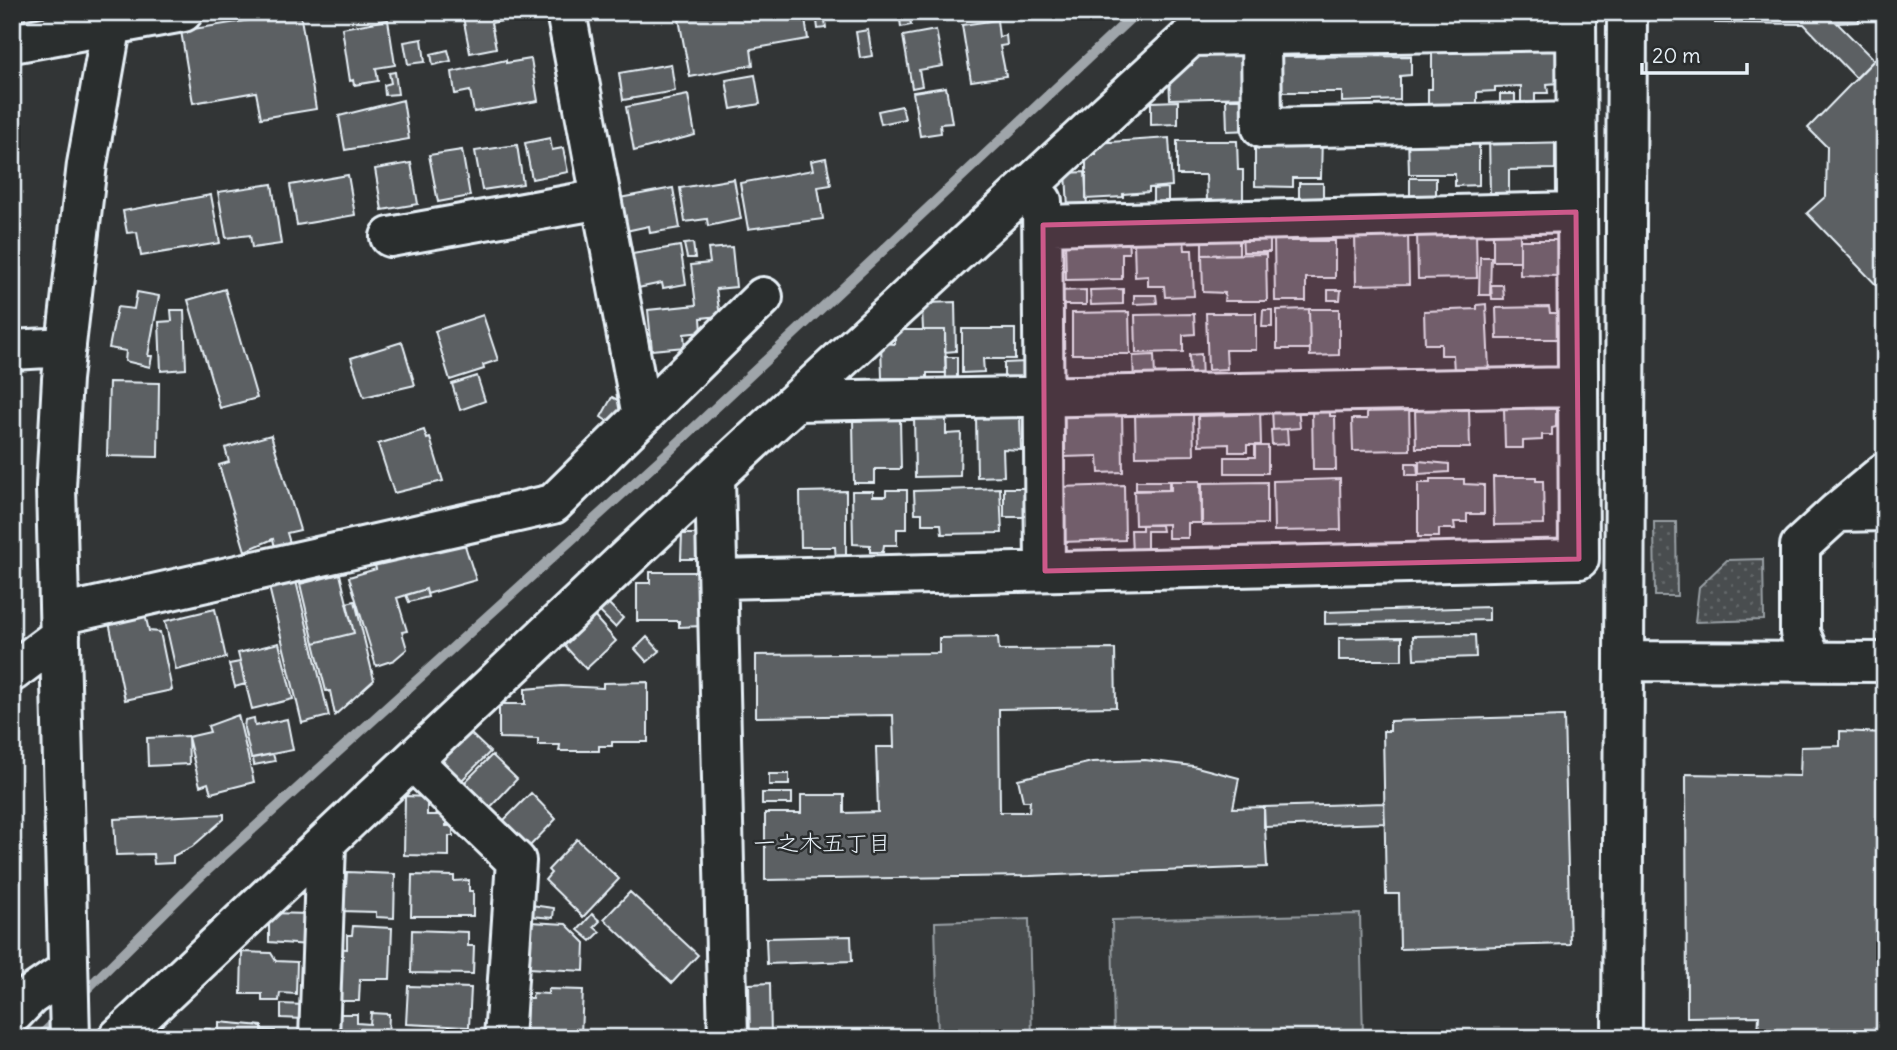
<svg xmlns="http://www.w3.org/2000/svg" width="1897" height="1050" font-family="Delius,'Klee One',sans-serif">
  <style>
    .grass { fill: url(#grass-dots); stroke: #989fa4; stroke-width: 2 }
    .garden { fill: #494d4f; stroke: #989fa4; stroke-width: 2 }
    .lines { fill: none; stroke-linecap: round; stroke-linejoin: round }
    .stream { stroke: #9fa5aa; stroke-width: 10 }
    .building { fill: #5c6063; stroke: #e8f1f8; stroke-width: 2 }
    .minor-casing { stroke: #e8f1f8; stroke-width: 44 }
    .minor { stroke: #2a2d2e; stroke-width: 38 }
    .marked { fill: #cd598a; fill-opacity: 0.2; stroke: #cd598a; stroke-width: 5; stroke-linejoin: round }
    .labels { text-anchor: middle; stroke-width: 5; stroke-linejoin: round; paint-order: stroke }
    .neighbourhood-label { font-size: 23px; fill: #e8f1f8; stroke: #2a2d2e }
  </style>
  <defs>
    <pattern id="grass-dots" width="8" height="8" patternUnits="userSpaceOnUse" patternTransform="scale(1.75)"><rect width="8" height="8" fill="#494d4f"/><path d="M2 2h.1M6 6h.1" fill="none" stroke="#636769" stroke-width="1.8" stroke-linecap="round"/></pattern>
  </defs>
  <rect width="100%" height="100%" fill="#323536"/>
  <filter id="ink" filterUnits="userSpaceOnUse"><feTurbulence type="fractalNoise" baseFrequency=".0143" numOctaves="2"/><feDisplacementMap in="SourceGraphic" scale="14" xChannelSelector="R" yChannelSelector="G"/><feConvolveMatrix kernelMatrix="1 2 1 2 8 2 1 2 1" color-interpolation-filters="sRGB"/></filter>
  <g filter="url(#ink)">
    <path class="grass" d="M1654 522H1676L1677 596H1655Z
      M1763 559 1764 620 1695 622 1699 587 1727 560Z"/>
    <path class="garden" d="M1360 914 1363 1038H1114L1112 920Z
      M1029 919 1032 1038H938L935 922Z"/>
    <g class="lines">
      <path class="stream" d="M80 996 200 877 664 456 1137 12
        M38 1038 59 1018"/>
    </g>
    <path class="building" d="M300 12 316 109 261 118 256 92 193 103 181 31Z
      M462 12H533V15L491 23 496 48 470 53Z
      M684 12H804L808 39 751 49 753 65 690 77 679 19 685 18Z
      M816 12H824L826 28 818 29Z
      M899 12H909L911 25 901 27Z
      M1715 12H1859V22L1837 23 1874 60 1856 78 1804 24 1715 23Z
      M388 20 395 65 376 68 378 81 354 85 353 80 350 81 342 28Z
      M997 20 999 37 1006 35 1007 45 1000 46 1006 76 971 81 962 25Z
      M868 30 872 56 860 58 856 32Z
      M936 30 943 66 919 70 922 86 912 88 903 36Z
      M422 39 425 62 408 64 404 42Z
      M1885 49V294L1807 213 1826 196 1827 147 1808 128Z
      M448 50 451 61 433 65 431 54Z
      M1557 50 1558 83 1547 84 1548 93H1535V102H1525V107H1521V86L1495 87V91L1477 92V109H1428V89H1432V52Z
      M1249 53 1251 97 1170 99 1169 75 1180 74V66L1192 65V55Z
      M1411 56V75L1400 76V100L1342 102V92H1279L1278 57Z
      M531 59 538 101 474 112 470 91 455 94 452 72 506 60V63Z
      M671 64 675 91 623 100 619 73Z
      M395 72 398 94 385 95 384 85 391 83 389 73Z
      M755 75 760 104 731 109 726 80Z
      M946 87 952 123 940 124 941 133 920 136 913 92Z
      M1500 94H1515V110L1500 111Z
      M688 95 695 135 634 151 626 107Z
      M1226 99H1252L1253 130 1227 131Z
      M403 100 409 139 345 150 339 116Z
      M1178 101V124L1151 125V102Z
      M902 106 905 119 881 124 878 111Z
      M1489 132 1555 142V169L1509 170V198H1490Z
      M1479 134V185L1455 186V174H1409L1408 135Z
      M1255 136H1322L1321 178H1293V187L1255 186Z
      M550 138 552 150 563 148 568 172 532 179 525 143Z
      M1169 138 1172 186 1149 188V192L1123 194V197L1086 199V154H1096V143Z
      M1177 141H1237L1238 170H1243V200L1207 201 1206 175H1177Z
      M517 145 523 184 482 190 475 151Z
      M462 150 470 196 438 202 429 155Z
      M826 158 831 185 818 187 823 219 748 229 740 183 813 170 811 161Z
      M411 163 418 204 382 210 375 169Z
      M1085 172 1087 207 1068 208 1066 173Z
      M348 175 355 215 297 225 290 185Z
      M1410 178H1436V203H1410Z
      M734 179 741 219 708 226 707 219 685 222 680 188Z
      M1299 183H1323V204H1299Z
      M272 184 281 244 252 248 250 235 226 238 218 192Z
      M673 188 680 228 650 233 649 226 621 232 614 199Z
      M1168 188V205L1153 204V189Z
      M211 195 220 243 141 256 137 232 127 233 123 211Z
      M1270 230V252H1243L1242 231Z
      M1493 230 1520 231V261H1493Z
      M1202 231H1239V254L1202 255Z
      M1476 231 1477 278 1418 279 1417 232Z
      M1408 232 1409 284 1356 285 1355 233Z
      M1274 236H1291V241H1335V278H1306V301H1275Z
      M1128 237 1129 253H1122V279L1066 280 1065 238Z
      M1184 239 1185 250H1192L1194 296 1165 297 1164 286H1148V276L1135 277 1134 241Z
      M1520 240H1560L1559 276 1520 275Z
      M693 243 695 258H687L684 244Z
      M680 246 686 284 663 288 662 283 638 288 632 254Z
      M732 247 736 287 716 289 720 316 701 318 702 332 684 334 685 347 652 350 648 310 696 305 691 265 710 263 708 249Z
      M1266 254 1267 301H1224L1225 293 1203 292 1202 255Z
      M1480 257H1491L1490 295H1479Z
      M1491 285H1503L1504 299H1492Z
      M225 289 257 398 220 408 188 300Z
      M1123 289V304L1091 305 1090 290Z
      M1086 290V305H1059L1058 291Z
      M1328 290H1341L1340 300H1328Z
      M137 292 159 296 148 356H152L150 367 125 361 126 351 109 348 117 307 134 309Z
      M1134 295H1156L1157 303 1134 304Z
      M955 302 956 351 945 352V330H923L922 307 926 303Z
      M1486 304 1489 371 1454 372 1453 355H1441V344H1425L1424 311 1477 309V305Z
      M1549 307 1550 313H1558V339H1497L1496 308Z
      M1309 309 1310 349H1277V310Z
      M1309 309H1339V355L1310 356Z
      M171 310H184L186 369 161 371 159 322 172 321Z
      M1263 310H1272V327H1262Z
      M1129 312 1130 354H1072V313Z
      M1206 313H1256V350H1226L1227 369 1208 370Z
      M1194 314 1195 334 1183 335V352L1136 353 1135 315Z
      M483 315 498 360 483 365 484 369 450 380 435 331Z
      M962 329H1015V359H983L984 372 962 373Z
      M895 330H945L946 373H927V378H882L881 343 895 344Z
      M402 342 415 385 364 397 351 358Z
      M1201 354 1202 381H1190L1189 355Z
      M1154 355 1155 376 1134 383 1133 356Z
      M945 357H957V380L946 379Z
      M1028 362V373L1019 384H1004V363Z
      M477 376 485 401 460 410 452 384Z
      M109 382 159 383 158 457 107 456Z
      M612 397 625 404 613 425 601 417Z
      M1409 403 1410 450 1353 451 1352 419H1367V404Z
      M1447 403 1446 409H1469L1470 448H1416L1415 409H1436V404Z
      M1514 403H1536V409H1556V427L1552 428V435H1542V440L1523 441V448H1505L1504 409H1514Z
      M1237 406 1260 407 1261 445H1247V452H1229V444L1199 445 1198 416 1237 415Z
      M1298 406 1300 428 1273 430 1272 408Z
      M1122 408 1123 472 1099 473 1098 456 1063 457 1062 416H1075V410Z
      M1312 408H1330V416H1335L1336 470H1313Z
      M1135 413H1193L1194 455 1136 456Z
      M1020 415 1021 450 1003 449 1004 476 977 477 976 416Z
      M914 416H946V434L961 433 960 476 915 477Z
      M853 419H900L901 469H875V483H854Z
      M1287 429 1288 444 1272 445 1271 430Z
      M424 430 427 439 430 438 443 481 394 493 378 444Z
      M271 435 300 530 287 533 290 543 275 548 273 539 245 551 219 465 229 462 225 448Z
      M1255 446H1268V473H1225V457H1255Z
      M1419 461 1449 464V472L1419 474Z
      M1406 463H1417L1418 475H1406Z
      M1493 477H1536V481H1543L1544 524 1494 525Z
      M1340 479 1341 530 1274 531 1273 481Z
      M1430 479H1464V484L1484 485V514H1467V522H1454L1455 529H1439V537H1418V483H1430Z
      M1136 481H1169V490H1136Z
      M1171 481H1200L1201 523H1188V538H1168V524L1135 525 1134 491 1171 490Z
      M1267 482V524L1202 525V483Z
      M1124 485 1125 540 1061 542 1059 487Z
      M1000 488 1002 533 942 534 941 524H922V513H915L914 491Z
      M1004 488H1028V517H1004Z
      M886 490H907V529H897V545H884L883 552H870V545L853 544 852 491H873V496H886Z
      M846 491V560H836L835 547H801L800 492Z
      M1142 525H1161L1162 531H1147V555H1132L1131 530H1142Z
      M682 534H708V559H681Z
      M462 536 476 580 427 594 426 589 397 598 407 631 402 632 407 649 394 660 376 666 349 577 376 569 373 559Z
      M650 572H703V626L679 627V621H637V583H650Z
      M340 574 354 633 314 643 300 584Z
      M296 581 329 716 302 723 269 587Z
      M426 589 428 597 409 602 406 595Z
      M355 601 374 680 335 715 330 691H326L314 643 354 633 346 603Z
      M606 601 623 618 615 627 598 610Z
      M1489 607V620L1325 624V612Z
      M215 609 226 658 176 670 165 621Z
      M144 610 149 631 160 632 172 690 125 700 108 617Z
      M594 616 616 641 586 669 563 644Z
      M1475 635 1476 657 1414 659 1413 636Z
      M647 637 660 651 647 662 635 649Z
      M998 637 999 650 1115 649 1116 707 999 709 1000 812H1029L1030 801H1023L1018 779 1092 762 1145 760 1193 766 1239 778 1233 808 1264 807 1267 867 1030 876 765 880V813H801V795H844V813L878 812 876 747H894L893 715 756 717V655L939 653V638Z
      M1402 637V660H1339V638Z
      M279 643 293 699 252 709 238 653Z
      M240 662 245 684 235 687 229 664Z
      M648 682V742H612V746H599V751H559L560 745H538V739L499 738V704H525V689L561 686 603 688V683Z
      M238 715 254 782 211 793 208 783 200 786 188 737 210 732 208 726Z
      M1564 716 1570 944 1400 949 1399 894H1386L1383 731H1390V721Z
      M254 718 255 726 287 719 293 750 251 758 244 728 245 720Z
      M1840 731 1885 733V1036L1758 1035 1759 1016 1687 1017 1686 774 1800 776 1801 747 1840 746Z
      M469 732 490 752 455 787 437 765Z
      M188 736 189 764 148 766 147 738Z
      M273 754 275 761 254 765 253 758Z
      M492 755 517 779 483 815 457 790Z
      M769 774H789V785H769Z
      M531 793 556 819 526 850 500 824Z
      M762 793H792V804H762Z
      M405 796 427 797V815H446V826H453V836H449V856L404 855Z
      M1384 803 1385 823 1264 827V807Z
      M224 814V819L192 847 173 856V863L154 864 153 854 116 855 114 819Z
      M12 835 17 840V900L12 904Z
      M577 839 619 879 583 917 545 880 551 873 548 870Z
      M347 872 395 874 394 918 376 917V912L340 911 341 887H346Z
      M412 875 454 876V881L469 880V891H473V916H411Z
      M630 892 698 955 672 983 604 919Z
      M531 905 554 908 553 918 530 916Z
      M269 913 309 914 308 945 269 942Z
      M592 914 600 921 594 927 600 932 591 941 578 930Z
      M530 922 566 924 585 943 584 971 528 968Z
      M353 926 392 928 390 979H360L359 1001H332L333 948 347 949V935H352Z
      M412 930 468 932V946H474L473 974 411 973Z
      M851 936 852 961 767 964 766 938Z
      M242 952 271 953 276 961 297 962 296 994 280 993 279 1001H262V994H241Z
      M770 983 771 1038H750L749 984Z
      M408 986 471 988 469 1027 406 1024Z
      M548 989 583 990 581 1034 526 1031 527 998H532L533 993 548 994Z
      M281 1004 304 1005V1019L281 1018Z
      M371 1013 389 1014 388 1038H334V1014H357V1023L370 1024Z
      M219 1022 262 1026V1030L275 1031V1038H219Z
      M154 1028 210 1029V1038H154Z"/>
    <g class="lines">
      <defs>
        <path id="minor" d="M566 12 642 416
          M1261 35 1262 128 1576 122
          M1191 36 1576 30
          M12 43 183 12
          M1042 201 1045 571
          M1043 225 1576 212
          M390 237 601 199
          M12 350 66 347
          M797 401 1577 387
          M715 477 728 1038
          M1837 512 1885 472
          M719 579 1579 559 1576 12
          M60 615 553 504 763 297
          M1624 661 1627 12
          M1812 661 1800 633V546L1837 512 1885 511
          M12 672 60 636
          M413 761 516 861 504 1038
          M12 1015 30 996 68 970
          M70 1038 56 487 62 379 87 164 114 12
          M118 1038 664 523 1217 12
          M319 1038 326 844
          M1622 1038 1624 661 1885 662"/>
      </defs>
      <use href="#minor" class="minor-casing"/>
      <use href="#minor" class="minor"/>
    </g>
  </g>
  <path class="marked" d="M1576 212 1579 559 1045 571 1043 225Z"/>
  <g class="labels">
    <g class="neighbourhood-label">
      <text x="822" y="851">一之木五丁目</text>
    </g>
  </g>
  <rect width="1897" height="1050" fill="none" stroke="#2a2d2e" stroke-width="42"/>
  <rect x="21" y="21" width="1855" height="1008" fill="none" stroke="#e8f1f8" stroke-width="2.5" filter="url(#ink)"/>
  <path d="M1642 63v10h105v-10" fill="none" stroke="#e8f1f8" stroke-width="3.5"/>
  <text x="1652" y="63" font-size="21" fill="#e8f1f8" stroke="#2a2d2e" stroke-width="5" paint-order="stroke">20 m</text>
</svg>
